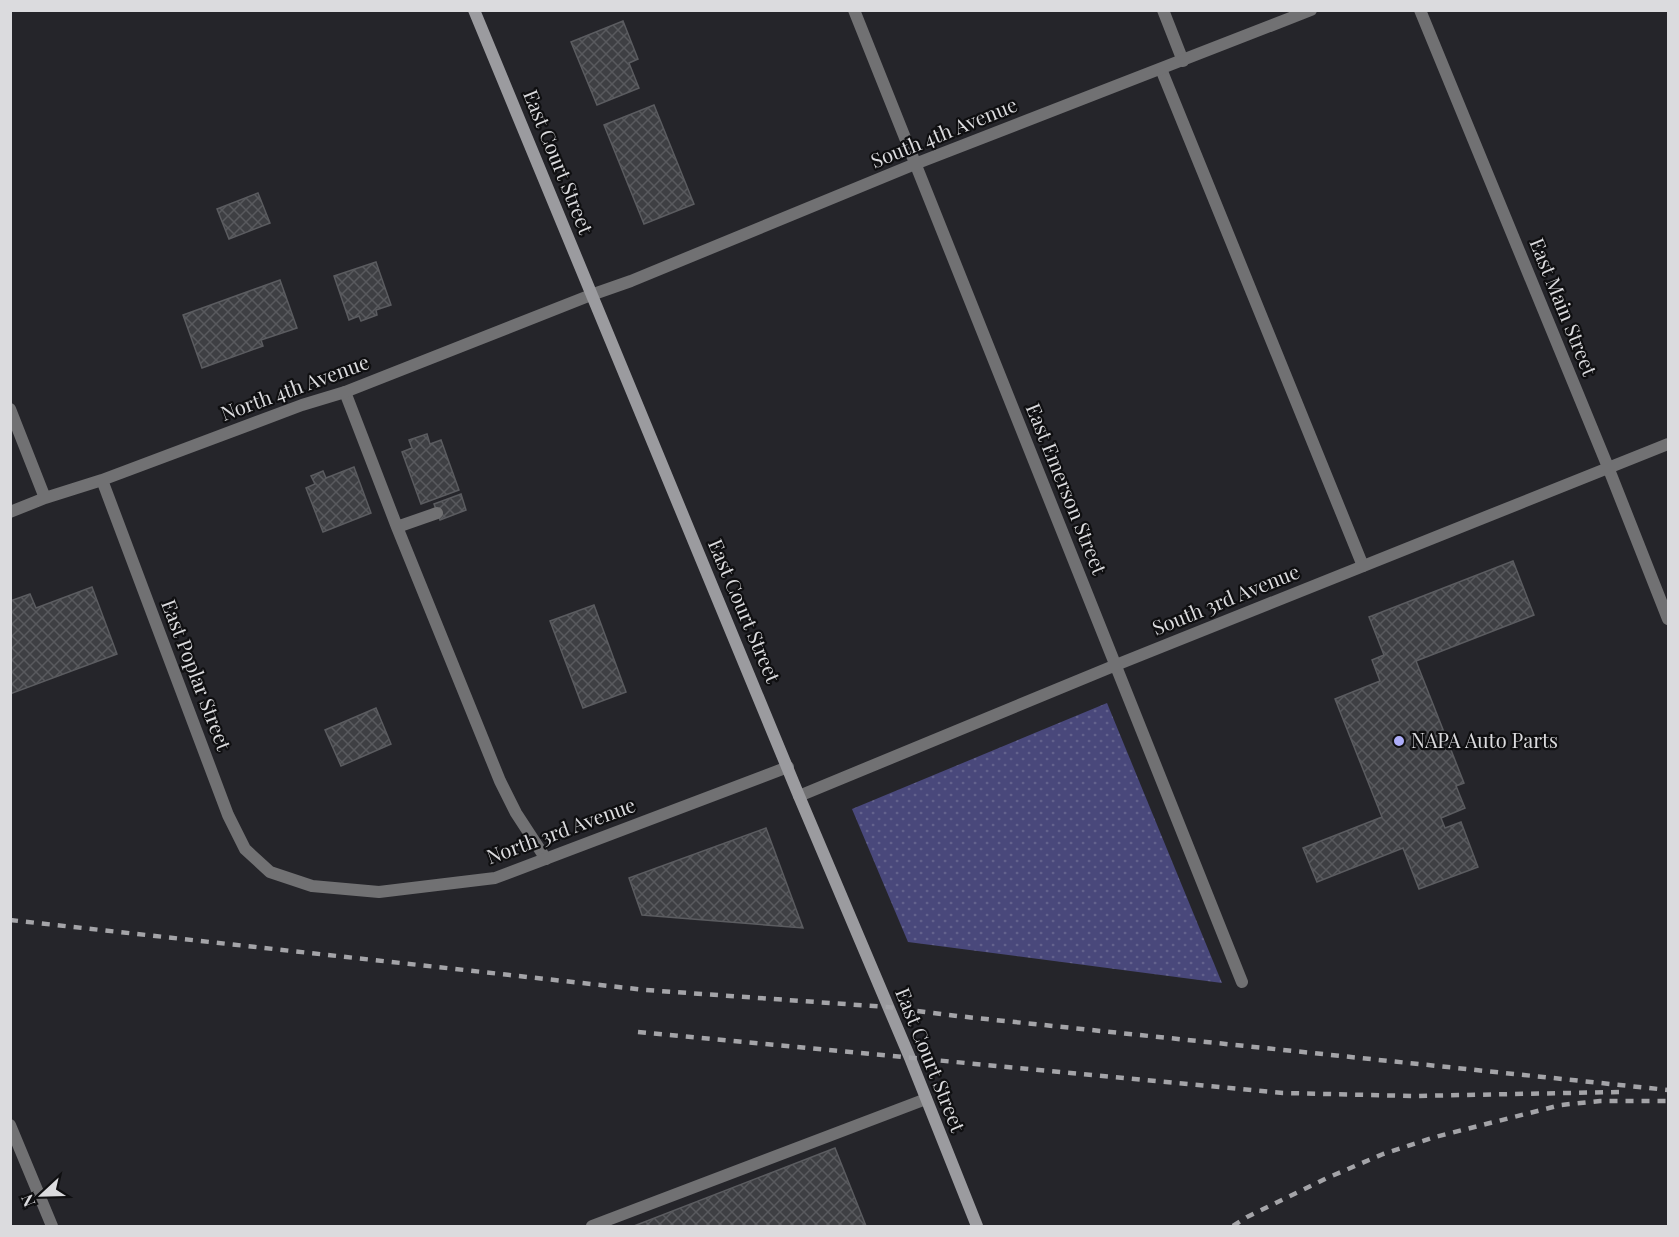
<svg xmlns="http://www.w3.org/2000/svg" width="1679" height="1237" font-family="'Playfair Display',serif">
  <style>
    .green { fill: url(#green-dots) }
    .building { fill: url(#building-cross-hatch); stroke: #5b5c60; stroke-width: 1.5 }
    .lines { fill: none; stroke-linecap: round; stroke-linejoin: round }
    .lane { stroke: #717173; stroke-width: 12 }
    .street { stroke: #717173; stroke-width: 12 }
    .secondary { stroke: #9b9b9f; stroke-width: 12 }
    .rail { stroke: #a4a4a8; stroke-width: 4.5; stroke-dasharray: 8 8; stroke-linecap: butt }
    .poi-dot { fill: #aeaefa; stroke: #0f0f11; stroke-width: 2 }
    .labels { text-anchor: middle; stroke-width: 4.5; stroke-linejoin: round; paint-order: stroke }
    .street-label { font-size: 20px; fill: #dbdbde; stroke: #0f0f11 }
    .poi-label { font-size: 20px; fill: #dbdbde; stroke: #0f0f11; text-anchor: start }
  </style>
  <defs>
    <pattern id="green-dots" width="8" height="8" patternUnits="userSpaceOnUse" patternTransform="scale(1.5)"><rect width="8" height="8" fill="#49487b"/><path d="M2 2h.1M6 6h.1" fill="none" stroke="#63628d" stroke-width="1.8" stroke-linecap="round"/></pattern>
    <pattern id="building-cross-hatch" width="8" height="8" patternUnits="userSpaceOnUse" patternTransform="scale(1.5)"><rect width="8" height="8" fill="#3e3f43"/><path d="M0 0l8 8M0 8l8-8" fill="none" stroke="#595a5e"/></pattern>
  </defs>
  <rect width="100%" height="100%" fill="#25252a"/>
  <path class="green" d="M1107 703 1222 983 908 942 852 809Z"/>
  <path class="building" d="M623 21 638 59 629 63 639 88 597 105 571 42Z
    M654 105 694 204 644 224 604 125Z
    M258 193 270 223 229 239 217 209Z
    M376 262 391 305 376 310 377 315 361 321 359 316 349 320 334 276Z
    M280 280 297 328 261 340 263 346 202 368 183 315Z
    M427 434 430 444 441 440 459 490 421 504 402 452 412 448 409 440Z
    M354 467 371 513 323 532 306 488 315 484 311 476 323 471 326 478Z
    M461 494 466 510 440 520 434 504Z
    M1513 561 1534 615 1416 661 1464 783 1456 786 1465 808 1441 818 1445 828 1461 822 1478 867 1419 889 1403 848 1317 882 1303 848 1382 817 1335 699 1380 681 1372 660 1384 655 1369 617Z
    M92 587 117 654 10 694V601L30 594 36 608Z
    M594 605 626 692 583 708 550 621Z
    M376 708 391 744 341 766 325 730Z
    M766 828 803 928 642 915 629 878Z
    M835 1148 866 1226H634Z"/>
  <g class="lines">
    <path class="lane" d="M1163 10 1183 61
      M1161 69 1363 566
      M345 392 397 527 500 781 516 813 546 859
      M397 527 437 513
      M592 1226 926 1099"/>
    <path class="street" d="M854 10 1242 982
      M1420 10 1608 467 1668 619
      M10 409 45 498
      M102 480 228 815 245 849 270 872 312 886 379 892 495 878 788 767
      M10 512 45 498 102 480 302 405 345 392 591 295 631 281 915 164 1311 10
      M799 796 1116 665 1668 444
      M10 1125 52 1226"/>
    <path class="secondary" d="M474 10 799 796 910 1058 977 1226"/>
    <path class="rail" d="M10 920 646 990 887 1007 957 1016 1668 1090
      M638 1032 1283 1093 1413 1096 1619 1092
      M1233 1226 1247 1217 1327 1178 1383 1154 1435 1137 1561 1105 1600 1101H1668"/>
  </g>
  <circle class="poi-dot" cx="1399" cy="741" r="6"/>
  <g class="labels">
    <g class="street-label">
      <text transform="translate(944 133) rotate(-22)" y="7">South 4th Avenue</text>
      <text transform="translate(558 162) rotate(68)" y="7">East Court Street</text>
      <text transform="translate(1563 307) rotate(68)" y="7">East Main Street</text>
      <text transform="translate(295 388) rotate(-20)" y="7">North 4th Avenue</text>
      <text transform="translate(1066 489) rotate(68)" y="7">East Emerson Street</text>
      <text transform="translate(1226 600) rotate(-22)" y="7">South 3rd Avenue</text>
      <text transform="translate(744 611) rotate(67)" y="7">East Court Street</text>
      <text transform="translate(196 675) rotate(69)" y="7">East Poplar Street</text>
      <text transform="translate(561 831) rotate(-20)" y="7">North 3rd Avenue</text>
      <text transform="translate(930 1060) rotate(68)" y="7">East Court Street</text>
    </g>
    <g class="poi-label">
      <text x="1411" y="748">NAPA Auto Parts</text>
    </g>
  </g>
  <rect width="1679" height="1237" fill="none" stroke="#dbdbde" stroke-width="24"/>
  <g transform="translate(42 1195) rotate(248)" stroke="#0f0f11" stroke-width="4.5" paint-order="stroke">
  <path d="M0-4.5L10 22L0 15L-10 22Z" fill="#dbdbde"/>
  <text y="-9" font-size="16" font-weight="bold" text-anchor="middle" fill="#dbdbde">N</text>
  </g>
</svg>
